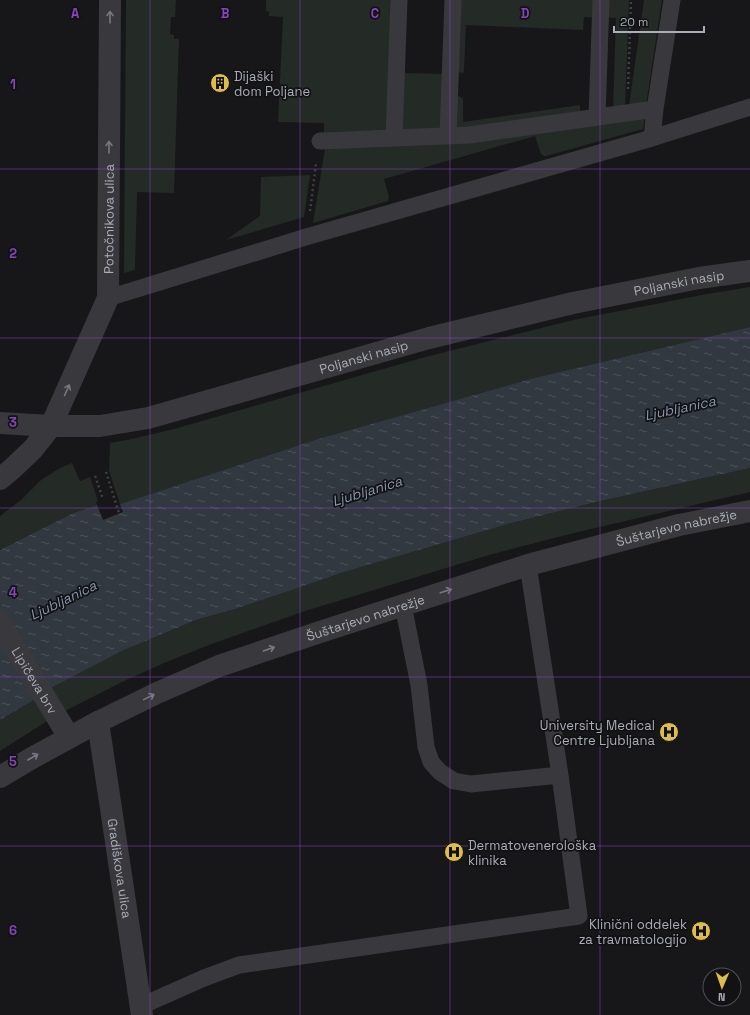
<svg xmlns="http://www.w3.org/2000/svg" width="750" height="1015" font-family="'Space Grotesk',sans-serif">
  <style>
    .grass { fill: #242a25 }
    .water { fill: url(#water-ripples) }
    .lines { fill: none; stroke-linecap: round; stroke-linejoin: round }
    .path { stroke: #3f4044; stroke-width: 2.5; stroke-dasharray: 2 3; stroke-linecap: butt }
    .lane { stroke: #39393d; stroke-width: 17 }
    .street { stroke: #39393d; stroke-width: 22 }
    .oneway { stroke: #787980 }
    .grid { fill: none; stroke: #8546bd; stroke-width: 1; stroke-opacity: 0.55 }
    .labels { text-anchor: middle; stroke-width: 3.5; stroke-linejoin: round; paint-order: stroke }
    .poi-label { font-size: 13px; fill: #abadb7; stroke: #121214; text-anchor: start }
    .street-label { font-size: 13px; fill: #abadb7; stroke: #121214 }
    .water-label { font-size: 14px; font-style: italic; fill: #8697ae; stroke: #121214 }
    .grid-label { font-size: 13px; text-anchor: middle; font-weight: bold; fill: #8546bd; stroke: #121214; stroke-width: 3.5; stroke-linejoin: round; paint-order: stroke }
  </style>
  <defs>
    <pattern id="water-ripples" width="26" height="14" patternUnits="userSpaceOnUse"><rect width="26" height="14" fill="#323840"/><path d="M2 4q2-2 4 0t4 0M15 11q2-2 4 0t4 0" fill="none" stroke="#4d5259"/></pattern>
  </defs>
  <rect width="100%" height="100%" fill="#171719"/>
  <path class="grass" d="M126 0H176L175 17H171L170 34 174 35V39H179L174 193 137 192 135 270 124 273Z
    M266 0H392L387 131 324 132V123L278 122 283 17 269 16V12L266 11Z
    M460 0H629L625 107 613 109 616 18 584 17 583 30 466 25 464 71 463 73 458 72Z
    M644 0H662L646 105 629 106Z
    M403 73 444 74 442 129H402Z
    M459 96 462 98 463 99V122L580 105V113L455 129 457 97Z
    M645 116 643 129 546 156H544L541 154 535 136 384 179 389 197 388 201 313 223 325 148Z
    M310 175 304 217 226 240 260 216 261 177Z
    M750 287V327L534 378 318 439 120 504 109 471 110 443 132 439 174 429 425 357 573 320 707 294Z
    M72 463 80 481 90 477 98 501 96 502 97 505 71 514 0 550V516L21 500 41 480 60 468Z
    M750 468V492L574 533 489 555 305 611 209 645 164 663 124 681 61 713 49 689 122 651 196 620 235 609 304 586 341 573 508 524 596 502Z
    M39 697 52 718 0 751V720Z"/>
  <path class="water" d="M750 327V468L596 502 508 524 341 573 304 586 235 609 196 620 122 651 49 689 39 697 0 720V550L71 514 97 505 103 520 123 512 120 504 318 439 534 378Z"/>
  <g class="lines">
    <path class="path" d="M628 89 631 0
      M310 211 316 164
      M106 472 119 513
      M95 476 103 499"/>
    <path class="lane" d="M597 117 601 0
      M448 136 453 0
      M394 138 399 0
      M652 138 655 109 672 0
      M320 141 469 135 655 109
      M108 298 306 237 652 138 750 107
      M403 605 419 685 426 747 431 762 440 772 454 781 471 784 560 775 528 565
      M141 1006 204 978 239 965 579 916 560 775"/>
    <g class="street">
      <path id="s1" d="M0 423 51 426H100L148 418 429 338 573 303 699 278 750 271"/>
      <path id="s2" d="M0 479 12 469 33 449 51 426 108 298 110 0"/>
      <path id="s3" d="M0 623 69 737"/>
      <path id="s4" d="M98 722 142 1015"/>
      <path id="s5" d="M0 777 32 758 98 722 157 693 219 666 320 632 528 565 679 525 750 511"/>
    </g>
  </g>
  <defs><path id="oneway-shaft" d="M-6 0H5M1.5-3L5.5 0L1.5 3" fill="none" stroke-width="1.6" stroke-linecap="round" stroke-linejoin="round"/></defs>
  <g class="oneway">
    <use href="#oneway-shaft" transform="translate(110 17) rotate(-90)"/>
    <use href="#oneway-shaft" transform="translate(109 147) rotate(-90)"/>
    <use href="#oneway-shaft" transform="translate(67 390) rotate(-66)"/>
    <use href="#oneway-shaft" transform="translate(446 591) rotate(-18)"/>
    <use href="#oneway-shaft" transform="translate(269 649) rotate(-19)"/>
    <use href="#oneway-shaft" transform="translate(149 697) rotate(-26)"/>
    <use href="#oneway-shaft" transform="translate(33 757) rotate(-30)"/>
  </g>
  <path class="grid" d="M150 0V1015M300 0V1015M450 0V1015M600 0V1015M0 169H750M0 338H750M0 508H750M0 677H750M0 846H750"/>
  <defs>
    <symbol id="building-disc" viewBox="-11 -11 22 22"><circle r="9.5" fill="#ddbc4b" stroke="#121214"/><path d="M-4-6H4V6H1V3H-1V6H-4ZM-2.5-4.3h1.7v1.8h-1.7ZM.8-4.3h1.7v1.8H.8ZM-2.5-1h1.7V.8h-1.7ZM.8-1h1.7V.8H.8Z" fill="#111"/></symbol>
    <symbol id="hospital-disc" viewBox="-11 -11 22 22"><circle r="9.5" fill="#ddbc4b" stroke="#121214"/><path d="M-5-5h3v3.5h4V-5h3V5h-3V1.5h-4V5h-3Z" fill="#111"/></symbol>
  </defs>
  <g fill-rule="evenodd">
    <use href="#building-disc" x="209" y="72" width="22" height="22"/>
    <use href="#hospital-disc" x="658" y="721" width="22" height="22"/>
    <use href="#hospital-disc" x="443" y="841" width="22" height="22"/>
    <use href="#hospital-disc" x="690" y="920" width="22" height="22"/>
  </g>
  <g class="labels">
    <g class="poi-label">
      <text x="234" y="81">Dijaški<tspan x="234" dy="15">dom Poljane</tspan></text>
      <text x="655" y="730" text-anchor="end">University Medical<tspan x="655" dy="15">Centre Ljubljana</tspan></text>
      <text x="468" y="850">Dermatovenerološka<tspan x="468" dy="15">klinika</tspan></text>
      <text x="687" y="929" text-anchor="end">Klinični oddelek<tspan x="687" dy="15">za travmatologijo</tspan></text>
    </g>
    <g class="street-label">
      <text dy="5" stroke="none"><textPath href="#s2" startOffset="293">Potočnikova ulica</textPath></text>
      <text dy="5" stroke="none"><textPath href="#s1" startOffset="697">Poljanski nasip</textPath></text>
      <text dy="5" stroke="none"><textPath href="#s1" startOffset="373">Poljanski nasip</textPath></text>
      <text dy="5" stroke="none"><textPath href="#s5" startOffset="724">Šuštarjevo nabrežje</textPath></text>
      <text dy="5" stroke="none"><textPath href="#s5" startOffset="400">Šuštarjevo nabrežje</textPath></text>
      <text dy="5" stroke="none"><textPath href="#s3" startOffset="67">Lipičeva brv</textPath></text>
      <text dy="5" stroke="none"><textPath href="#s4" startOffset="148">Gradiškova ulica</textPath></text>
    </g>
    <g class="water-label">
      <text transform="translate(680 408) rotate(-12)" y="5">Ljubljanica</text>
      <text transform="translate(367 491) rotate(-17)" y="5">Ljubljanica</text>
      <text transform="translate(63 600) rotate(-26)" y="5">Ljubljanica</text>
    </g>
  </g>
  <g class="grid-label">
    <text x="75" y="18">A</text>
    <text x="225" y="18">B</text>
    <text x="375" y="18">C</text>
    <text x="525" y="18">D</text>
    <text x="13" y="89">1</text>
    <text x="13" y="258">2</text>
    <text x="13" y="427">3</text>
    <text x="13" y="597">4</text>
    <text x="13" y="766">5</text>
    <text x="13" y="935">6</text>
  </g>
  <g transform="translate(722 987) rotate(182)"><circle r="19" fill="#121214" stroke="#4f5055"/>
  <path d="M0-3L7 15L0 10L-7 15Z" fill="#ddbc4b"/>
  <text y="-6" font-size="11" font-weight="bold" text-anchor="middle" fill="#abadb7">N</text>
  </g>
  <path d="M614 26v6h90v-6" fill="none" stroke="#abadb7" stroke-width="2"/>
  <text x="620" y="26" font-size="12" fill="#abadb7" stroke="#121214" stroke-width="3" paint-order="stroke">20 m</text>
</svg>
